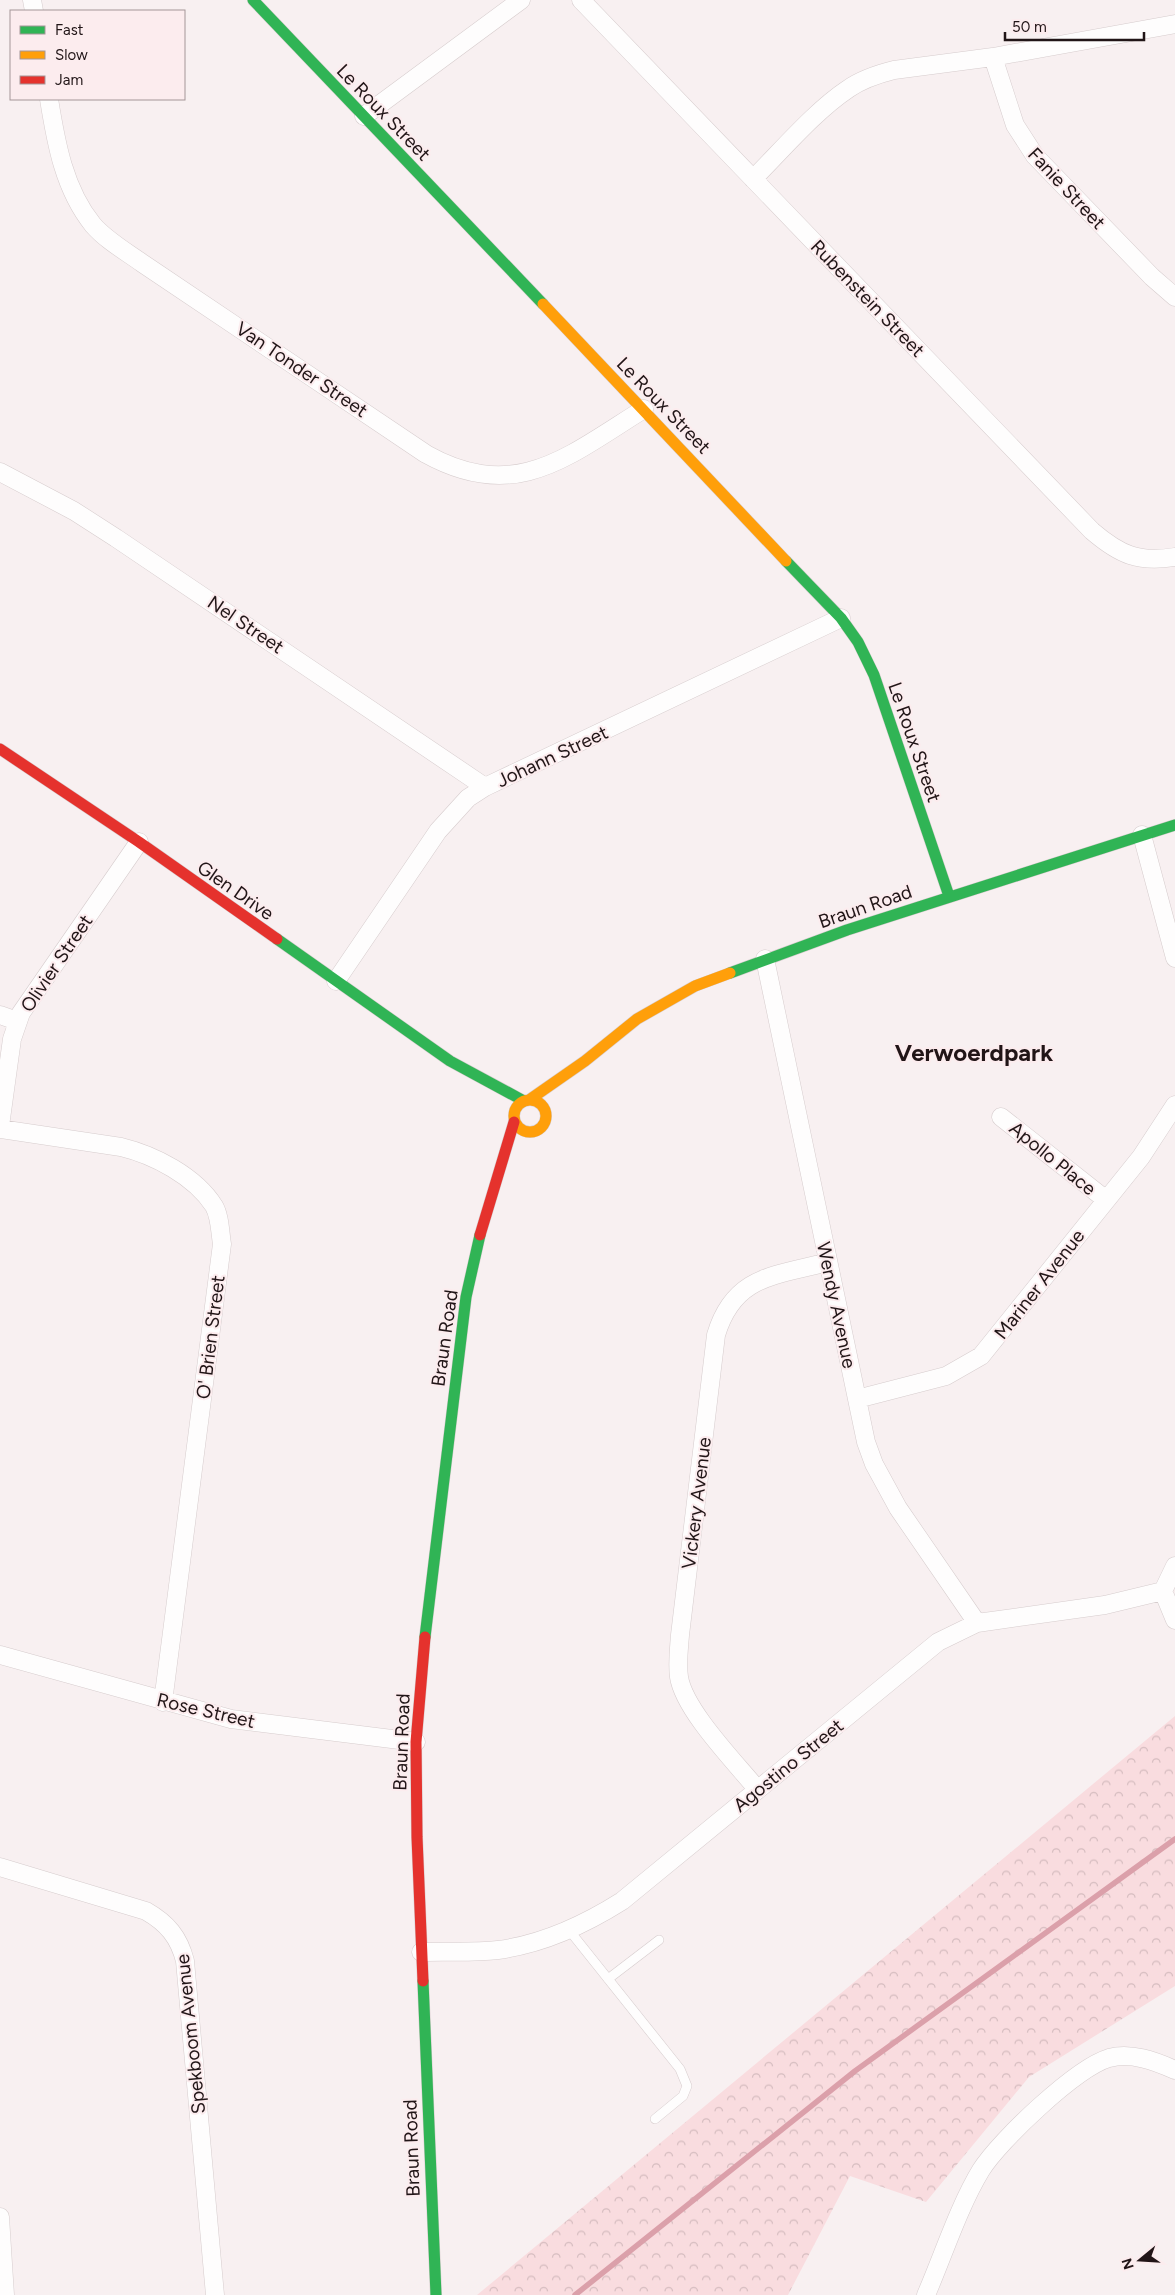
<svg xmlns="http://www.w3.org/2000/svg" width="1175" height="2295" font-family="Figtree,sans-serif">
  <style>
    .park { fill: url(#park-crowns) }
    .lines { fill: none; stroke-linecap: round; stroke-linejoin: round }
    .stream { stroke: #dba0aa; stroke-width: 5.5 }
    .lane-casing { stroke: #d6cccd; stroke-width: 10 }
    .street-casing { stroke: #d6cccd; stroke-width: 19 }
    .fast-casing { stroke: #d6cccd; stroke-width: 12 }
    .slow-casing { stroke: #d6cccd; stroke-width: 12 }
    .jam-casing { stroke: #d6cccd; stroke-width: 12 }
    .lane { stroke: #fefdfd; stroke-width: 9 }
    .street { stroke: #fefdfd; stroke-width: 18 }
    .fast { stroke: #30b455; stroke-width: 11 }
    .slow { stroke: #ff9f0a; stroke-width: 11 }
    .jam { stroke: #e5322d; stroke-width: 11 }
    .labels { text-anchor: middle; stroke-width: 4; stroke-linejoin: round; paint-order: stroke }
    .street-label { font-size: 19px; fill: #211517; stroke: #fcecee }
    .district-label { font-size: 24px; font-weight: bold; fill: #211517; stroke: #fcecee }
  </style>
  <defs>
    <pattern id="park-crowns" width="20" height="18" patternUnits="userSpaceOnUse" patternTransform="scale(1.25)"><rect width="20" height="18" fill="#f9dcdf"/><path d="M2 6a3 3 0 1 1 6 0M12 15a3 3 0 1 1 6 0" fill="none" stroke="#d5bcbf"/></pattern>
  </defs>
  <rect width="100%" height="100%" fill="#f8f0f1"/>
  <path class="park" d="M1175 1716V1986L1029 2077 926 2202 850 2176 788 2295H477Z"/>
  <g class="lines">
    <path class="stream" d="M575 2295 855 2071 1175 1839"/>
    <defs>
      <path id="lane" d="M569 1930 680 2069 687 2086 683 2096 655 2119
        M608 1979 659 1940"/>
      <path id="street" d="M32 0 34 11
        M581 0 1092 531C1120 555 1139 563 1175 557
        M993 57 1015 125 1035 156 1152 277 1175 297
        M49 99C56 143 64 189 93 225 106 240 125 251 142 263L426 454C516 504 568 456 644 409
        M364 116 521 0
        M753 179C782 150 815 111 848 89 862 79 878 74 894 70L993 57 1175 24
        M0 472 74 511 116 538 485 787
        M1142 835 1175 958
        M765 959 866 1442 874 1464 898 1508 977 1623
        M336 981 438 831 468 798 485 787 841 618
        M0 1015 17 1021
        M1001 1117 1105 1199
        M0 1126 12 1039 21 1013 139 842
        M0 1129 121 1147C154 1155 195 1176 214 1206 220 1216 220 1232 222 1244L163 1702
        M857 1399 946 1376 981 1356 1141 1157 1175 1105
        M1175 1566 1163 1591 1175 1620
        M0 1655 231 1719 416 1742
        M757 1789C735 1762 684 1710 679 1677 677 1663 679 1649 680 1635L716 1335C734 1275 775 1276 828 1262
        M0 1867 146 1911C167 1923 179 1937 185 1961L215 2295
        M421 1952C446 1951 473 1953 498 1950 543 1944 584 1925 622 1901L938 1642 977 1623 1105 1605 1163 1591
        M0 2217 5 2295
        M926 2295C943 2256 959 2206 981 2170 1000 2140 1076 2068 1109 2058 1131 2052 1155 2061 1175 2070"/>
      <path id="fast" d="M253 0 543 304
        M786 561 841 618 858 642 874 675 949 896
        M277 939 450 1061 524 1101
        M730 973 847 930 1175 825
        M425 1637 466 1297 480 1235
        M423 1981 436 2295"/>
      <path id="slow" d="M543 304 786 561
        M514 1116a16 16 0 1 1 32 0a16 16 0 1 1-32 0Z
        M529 1100 585 1061 637 1019 695 986 730 973"/>
      <path id="jam" d="M0 749 139 842 277 939
        M480 1235 514 1122
        M423 1981 417 1837 416 1742 425 1637"/>
    </defs>
    <use href="#lane" class="lane-casing"/>
    <use href="#street" class="street-casing"/>
    <use href="#fast" class="fast-casing"/>
    <use href="#slow" class="slow-casing"/>
    <use href="#jam" class="jam-casing"/>
    <use href="#lane" class="lane"/>
    <use href="#street" class="street"/>
    <use href="#fast" class="fast"/>
    <use href="#slow" class="slow"/>
    <use href="#jam" class="jam"/>
  </g>
  <g class="labels">
    <g class="street-label">
      <text transform="translate(384 112) rotate(46)" y="7">Le Roux Street</text>
      <text transform="translate(1067 188) rotate(47)" y="7">Fanie Street</text>
      <text transform="translate(868 298) rotate(46)" y="7">Rubenstein Street</text>
      <text transform="translate(302 369) rotate(34)" y="7">Van Tonder Street</text>
      <text transform="translate(664 405) rotate(46)" y="7">Le Roux Street</text>
      <text transform="translate(246 624) rotate(34)" y="7">Nel Street</text>
      <text transform="translate(915 742) rotate(71)" y="7">Le Roux Street</text>
      <text transform="translate(552 756) rotate(-25)" y="7">Johann Street</text>
      <text transform="translate(236 890) rotate(35)" y="7">Glen Drive</text>
      <text transform="translate(865 906) rotate(-19)" y="7">Braun Road</text>
      <text transform="translate(56 963) rotate(-56)" y="7">Olivier Street</text>
      <text transform="translate(1053 1158) rotate(39)" y="7">Apollo Place</text>
      <text transform="translate(1039 1284) rotate(-52)" y="7">Mariner Avenue</text>
      <text transform="translate(837 1305) rotate(78)" y="7">Wendy Avenue</text>
      <text transform="translate(210 1337) rotate(-83)" y="7">O' Brien Street</text>
      <text transform="translate(444 1338) rotate(-82)" y="7">Braun Road</text>
      <text transform="translate(696 1503) rotate(-83)" y="7">Vickery Avenue</text>
      <text transform="translate(206 1710) rotate(13)" y="7">Rose Street</text>
      <text transform="translate(401 1742) rotate(-88)" y="7">Braun Road</text>
      <text transform="translate(788 1765) rotate(-39)" y="7">Agostino Street</text>
      <text transform="translate(190 2034) rotate(-96)" y="7">Spekboom Avenue</text>
      <text transform="translate(411 2148) rotate(-92)" y="7">Braun Road</text>
    </g>
    <g class="district-label">
      <text x="974" y="1061">Verwoerdpark</text>
    </g>
  </g>
  <rect x="10" y="10" width="175" height="90" fill="#fcecee" stroke="#a49698"/>
  <rect x="20" y="26" width="25" height="8" fill="#30b455" stroke="#a49698"/>
  <text x="55" y="35" font-size="15" fill="#211517">Fast</text>
  <rect x="20" y="51" width="25" height="8" fill="#ff9f0a" stroke="#a49698"/>
  <text x="55" y="60" font-size="15" fill="#211517">Slow</text>
  <rect x="20" y="76" width="25" height="8" fill="#e5322d" stroke="#a49698"/>
  <text x="55" y="85" font-size="15" fill="#211517">Jam</text>
  <g transform="translate(1140 2260) rotate(252)" stroke="#fcecee" stroke-width="4" paint-order="stroke">
  <path d="M0-4L9 19L0 12L-9 19Z" fill="#211517"/>
  <text y="-8" font-size="14" font-weight="bold" text-anchor="middle" fill="#211517">N</text>
  </g>
  <path d="M1005 32v8h139v-8" fill="none" stroke="#211517" stroke-width="2.5"/>
  <text x="1012" y="32" font-size="15" fill="#211517" stroke="#fcecee" stroke-width="4" paint-order="stroke">50 m</text>
</svg>
